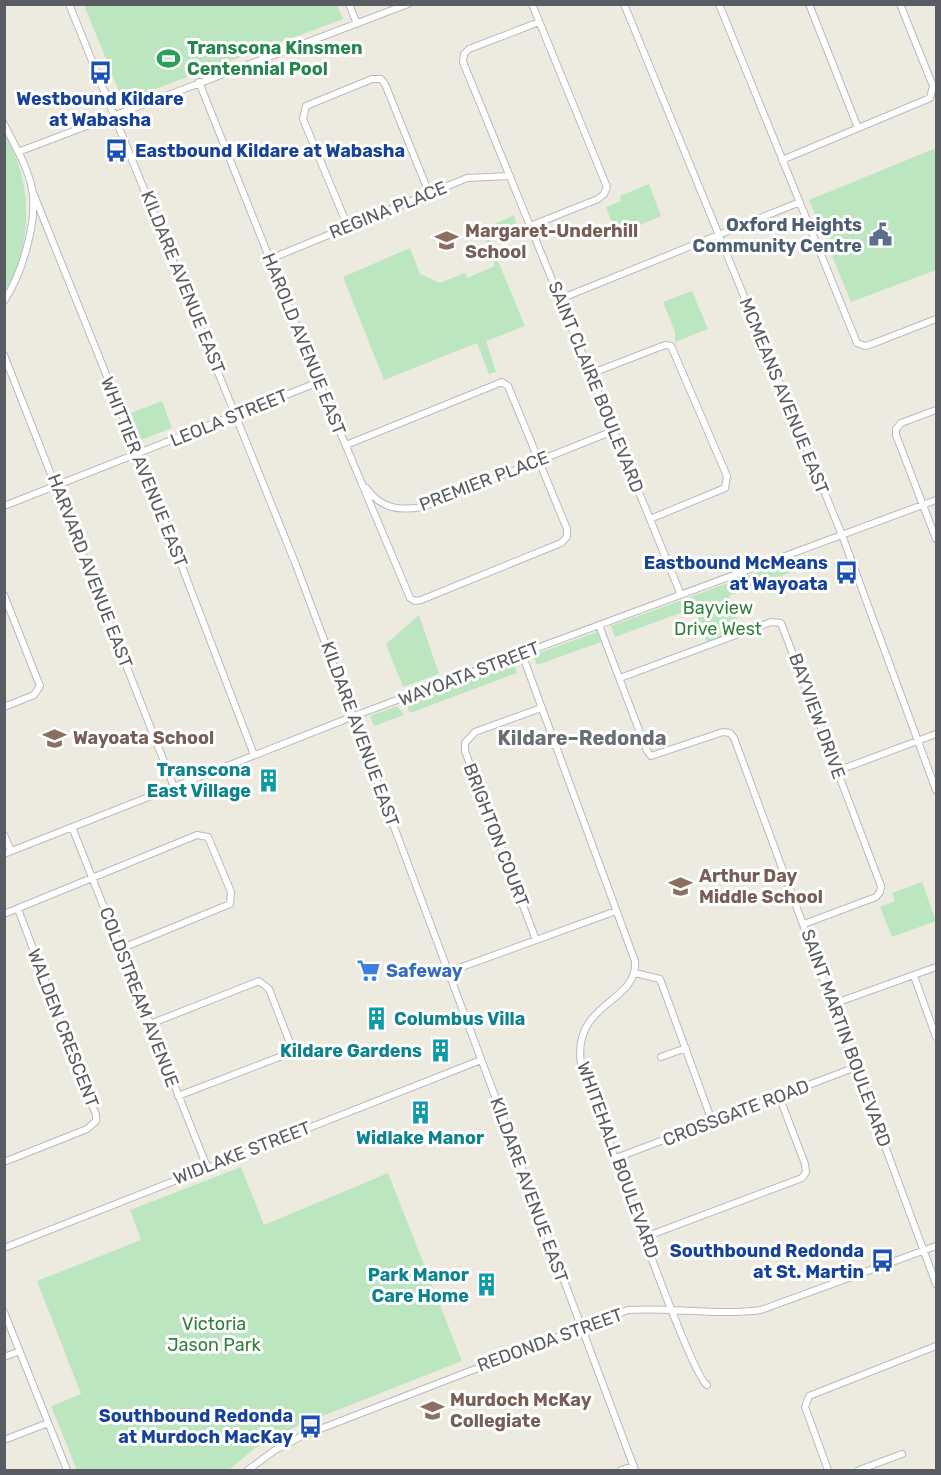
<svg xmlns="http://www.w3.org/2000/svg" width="941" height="1475" font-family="Rubik,sans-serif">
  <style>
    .green { fill: #bce6bf }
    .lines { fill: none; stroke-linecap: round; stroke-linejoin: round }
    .minor-casing { stroke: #b8bac0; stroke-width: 8 }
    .minor { stroke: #fff; stroke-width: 6 }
    .labels { text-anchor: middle; stroke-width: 6; stroke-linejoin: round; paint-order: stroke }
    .leisure-label { font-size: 18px; font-weight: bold; fill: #27864d; stroke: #fff; text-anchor: start }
    .transit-label { font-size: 18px; font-weight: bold; fill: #164399; stroke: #fff; text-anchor: end }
    .street-label { font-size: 18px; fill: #595c62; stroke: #fff }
    .service-label { font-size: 18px; font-weight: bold; fill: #4e5e75; stroke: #fff; text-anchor: end }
    .education-label { font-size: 18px; font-weight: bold; fill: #785e54; stroke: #fff; text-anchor: start }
    .park-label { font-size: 18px; fill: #31813b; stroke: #fff }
    .culture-label { font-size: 18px; font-weight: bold; fill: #0d838f; stroke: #fff; text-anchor: end }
    .shop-label { font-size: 18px; font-weight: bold; fill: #366cbe; stroke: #fff; text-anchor: start }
    .neighbourhood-label { font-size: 20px; font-weight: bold; fill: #6a6e74; stroke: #fff }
  </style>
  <rect width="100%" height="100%" fill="#edebe0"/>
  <path class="green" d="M84 5H337L343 19 123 101Z
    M4 133C33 181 34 243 5 292Z
    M936 148V270L851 302 809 200Z
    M649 184 661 216 617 235 606 207 621 201 620 196Z
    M514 215 516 223 487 235 525 326 486 341 496 372 489 374 477 343 384 380 343 277 410 248 420 274 440 283 465 273 467 278 495 266 482 230Z
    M692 291 708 329 675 342V332L663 302Z
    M162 401 172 428 141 440 131 413Z
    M799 557 805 567 729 596 741 629 707 642 694 608 615 637 611 626Z
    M419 615 439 674 403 687 386 644Z
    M597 632 601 642 537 665 533 655Z
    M514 662 517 673 410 713 406 703Z
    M397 706 404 715 374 726 370 716Z
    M922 882 936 921 892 937 880 907 895 901 892 893Z
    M241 1167 264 1225 388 1173 462 1361 297 1426 255 1448 229 1470H77L51 1406 81 1394 37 1281 141 1240 130 1210Z"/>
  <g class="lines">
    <defs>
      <path id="minor" d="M69 4 296 565 635 1470
        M349 4 357 24
        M624 4 842 535 936 790
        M719 4 857 343 865 346 872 344 936 319
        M809 4 858 128
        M539 22 469 49 464 54 463 62 681 595
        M199 82 319 382 410 598 415 601 421 600 561 543 567 537V529L508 386 502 382 346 445
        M4 124C14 144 28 167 32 189 38 221 22 274 4 301
        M18 152 408 4
        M782 160 930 98 933 86 900 4
        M32 190 155 496 254 755
        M530 226 598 199 604 194 607 187 532 4
        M348 227 303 119 306 106 372 79H381L385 84 429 193
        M270 259 467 178 510 176
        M560 299 800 202
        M4 355 174 787
        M590 374 665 345 671 346 727 476 725 488 650 519
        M936 410 901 423 896 429V435L936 539
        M366 488C382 509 398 511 423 507L613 431
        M4 506 319 382
        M4 595 40 686 34 695 4 707
        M599 625 647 751 651 756 723 732 730 733 734 738 936 1284
        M522 654 635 961C638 1004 572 1001 581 1064 596 1104 689 1374 707 1385
        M620 678 771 622 781 623 881 886 880 892 876 897 804 924
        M837 771 936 734
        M72 827 207 1167
        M4 835 11 851
        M4 854 354 716 936 500
        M4 914 197 835 208 837 231 892 230 904 120 949
        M536 940 465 751V743L475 732 541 708
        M448 972 616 911
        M635 973 660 979 712 1121
        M914 976 936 1037
        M833 1004 936 967
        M150 1024 259 981 269 989 290 1043 282 1056 178 1096
        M661 1057 686 1048
        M616 1158 856 1067
        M4 1162 87 1129 96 1121V1115L18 909
        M645 1237 802 1178 806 1172 805 1164 779 1096
        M4 1248 481 1060
        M4 1312 67 1470
        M4 1357 20 1351
        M4 1440 48 1423
        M248 1470 275 1450 302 1436 628 1310C673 1307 717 1316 761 1310L936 1246
        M621 1470 634 1466
        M828 1470 805 1407 809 1396 936 1346
        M859 1470 902 1454"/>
    </defs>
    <use href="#minor" class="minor-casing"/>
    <use href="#minor" class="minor"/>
  </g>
  <defs>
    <symbol id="stadium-bare" viewBox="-9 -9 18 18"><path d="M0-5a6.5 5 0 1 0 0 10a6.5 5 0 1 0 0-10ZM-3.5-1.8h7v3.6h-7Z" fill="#2e9e5b" stroke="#fff" stroke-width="2.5" paint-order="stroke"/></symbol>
    <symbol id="bus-bare" viewBox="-9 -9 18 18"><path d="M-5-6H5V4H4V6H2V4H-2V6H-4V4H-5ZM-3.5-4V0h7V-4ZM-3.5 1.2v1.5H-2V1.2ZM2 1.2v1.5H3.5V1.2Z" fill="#1a4fb4" stroke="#fff" stroke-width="2.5" paint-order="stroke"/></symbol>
    <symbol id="civic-bare" viewBox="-9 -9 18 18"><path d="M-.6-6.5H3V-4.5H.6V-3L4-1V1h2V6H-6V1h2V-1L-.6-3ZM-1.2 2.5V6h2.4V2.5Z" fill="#5c6f8a" stroke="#fff" stroke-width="2.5" paint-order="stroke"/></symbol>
    <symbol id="school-bare" viewBox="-9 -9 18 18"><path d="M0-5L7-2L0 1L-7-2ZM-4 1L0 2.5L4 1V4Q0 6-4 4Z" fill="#8d6e63" stroke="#fff" stroke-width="2.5" paint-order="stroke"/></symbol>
    <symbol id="building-bare" viewBox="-9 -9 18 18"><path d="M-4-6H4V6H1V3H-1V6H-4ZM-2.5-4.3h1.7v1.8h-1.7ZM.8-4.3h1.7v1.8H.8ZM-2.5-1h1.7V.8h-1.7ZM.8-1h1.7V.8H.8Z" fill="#0f9aa8" stroke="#fff" stroke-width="2.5" paint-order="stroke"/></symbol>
    <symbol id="supermarket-bare" viewBox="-9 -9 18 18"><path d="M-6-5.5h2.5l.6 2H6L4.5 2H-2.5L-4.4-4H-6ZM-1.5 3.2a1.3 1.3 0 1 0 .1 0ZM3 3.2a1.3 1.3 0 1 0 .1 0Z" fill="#3f7fe0" stroke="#fff" stroke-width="2.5" paint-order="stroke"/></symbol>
  </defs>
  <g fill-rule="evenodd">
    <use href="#stadium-bare" x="152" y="42" width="33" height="33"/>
    <use href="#bus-bare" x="84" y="56" width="33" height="33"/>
    <use href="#bus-bare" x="100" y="134" width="33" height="33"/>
    <use href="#civic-bare" x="864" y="218" width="33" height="33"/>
    <use href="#school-bare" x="430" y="224" width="33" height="33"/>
    <use href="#bus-bare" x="830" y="556" width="33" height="33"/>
    <use href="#school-bare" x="38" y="722" width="33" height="33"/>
    <use href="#building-bare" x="252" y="764" width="33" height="33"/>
    <use href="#school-bare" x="664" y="870" width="33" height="33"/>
    <use href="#supermarket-bare" x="352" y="954" width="33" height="33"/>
    <use href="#building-bare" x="360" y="1002" width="33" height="33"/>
    <use href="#building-bare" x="424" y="1034" width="33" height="33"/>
    <use href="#building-bare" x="404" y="1096" width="33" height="33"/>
    <use href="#bus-bare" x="866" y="1244" width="33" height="33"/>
    <use href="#building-bare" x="470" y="1268" width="33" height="33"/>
    <use href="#school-bare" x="416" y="1394" width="33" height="33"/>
    <use href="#bus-bare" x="294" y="1410" width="33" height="33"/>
  </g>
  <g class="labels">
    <g class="leisure-label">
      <text x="187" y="54">Transcona Kinsmen<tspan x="187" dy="21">Centennial Pool</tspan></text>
    </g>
    <g class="transit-label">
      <text x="100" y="105" text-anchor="middle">Westbound Kildare<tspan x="100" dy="21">at Wabasha</tspan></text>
      <text x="135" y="157" text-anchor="start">Eastbound Kildare at Wabasha</text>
      <text x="828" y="569">Eastbound McMeans<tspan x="828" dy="21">at Wayoata</tspan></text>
      <text x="864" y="1257">Southbound Redonda<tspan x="864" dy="21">at St. Martin</tspan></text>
      <text x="293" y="1422">Southbound Redonda<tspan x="293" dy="21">at Murdoch MacKay</tspan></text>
    </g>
    <g class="street-label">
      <text transform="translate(388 210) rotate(-22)" y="6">REGINA PLACE</text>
      <text transform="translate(183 282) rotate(68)" y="6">KILDARE AVENUE EAST</text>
      <text transform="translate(304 344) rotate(68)" y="6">HAROLD AVENUE EAST</text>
      <text transform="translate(596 387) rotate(68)" y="6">SAINT CLAIRE BOULEVARD</text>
      <text transform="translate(784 396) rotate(68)" y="6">MCMEANS AVENUE EAST</text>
      <text transform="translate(229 418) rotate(-22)" y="6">LEOLA STREET</text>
      <text transform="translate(144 472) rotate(68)" y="6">WHITTIER AVENUE EAST</text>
      <text transform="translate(484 481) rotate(-21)" y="6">PREMIER PLACE</text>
      <text transform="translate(90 571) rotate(69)" y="6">HARVARD AVENUE EAST</text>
      <text transform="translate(469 674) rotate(-21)" y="6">WAYOATA STREET</text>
      <text transform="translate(817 716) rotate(70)" y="6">BAYVIEW DRIVE</text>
      <text transform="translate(360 734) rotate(70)" y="6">KILDARE AVENUE EAST</text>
      <text transform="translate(496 835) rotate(69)" y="6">BRIGHTON COURT</text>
      <text transform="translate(139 997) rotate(69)" y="6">COLDSTREAM AVENUE</text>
      <text transform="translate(63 1028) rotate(69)" y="6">WALDEN CRESCENT</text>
      <text transform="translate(846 1038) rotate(70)" y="6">SAINT MARTIN BOULEVARD</text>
      <text transform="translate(736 1113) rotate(-21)" y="6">CROSSGATE ROAD</text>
      <text transform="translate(242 1153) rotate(-21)" y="6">WIDLAKE STREET</text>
      <text transform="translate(618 1160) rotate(70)" y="6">WHITEHALL BOULEVARD</text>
      <text transform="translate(529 1190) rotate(70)" y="6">KILDARE AVENUE EAST</text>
      <text transform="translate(550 1340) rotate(-20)" y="6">REDONDA STREET</text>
    </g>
    <g class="service-label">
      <text x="862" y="231">Oxford Heights<tspan x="862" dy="21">Community Centre</tspan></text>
    </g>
    <g class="education-label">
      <text x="465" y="237">Margaret-Underhill<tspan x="465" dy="21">School</tspan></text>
      <text x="73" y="744">Wayoata School</text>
      <text x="699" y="882">Arthur Day<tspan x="699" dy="21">Middle School</tspan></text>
      <text x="450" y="1406">Murdoch McKay<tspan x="450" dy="21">Collegiate</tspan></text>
    </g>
    <g class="park-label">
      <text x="718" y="614">Bayview<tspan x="718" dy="21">Drive West</tspan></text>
      <text x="214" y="1330">Victoria<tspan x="214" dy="21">Jason Park</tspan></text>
    </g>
    <g class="culture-label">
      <text x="251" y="776">Transcona<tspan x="251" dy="21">East Village</tspan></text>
      <text x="394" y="1025" text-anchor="start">Columbus Villa</text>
      <text x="422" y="1057">Kildare Gardens</text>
      <text x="420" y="1144" text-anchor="middle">Widlake Manor</text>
      <text x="469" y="1281">Park Manor<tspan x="469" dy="21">Care Home</tspan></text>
    </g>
    <g class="shop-label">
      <text x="386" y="977">Safeway</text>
    </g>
    <g class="neighbourhood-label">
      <text x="582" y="745">Kildare–Redonda</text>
    </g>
  </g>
  <rect width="941" height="1475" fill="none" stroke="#595c62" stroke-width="12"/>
</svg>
